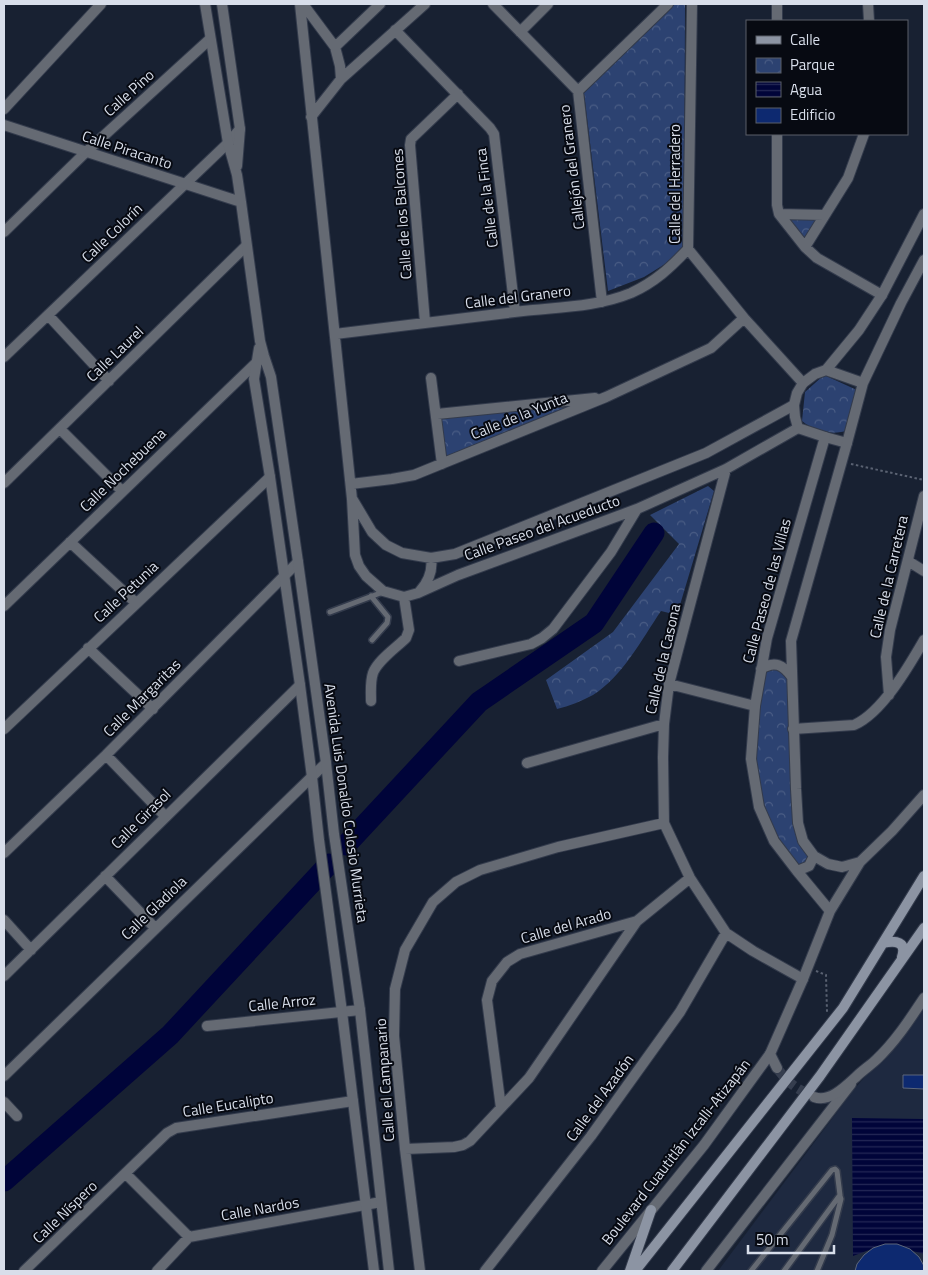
<svg xmlns="http://www.w3.org/2000/svg" width="928" height="1275" font-family="'Titillium Web',sans-serif">
  <style>
    .built { fill: #1e2940 }
    .park { fill: url(#park-crowns) }
    .water { fill: url(#water-rules) }
    .lines { fill: none; stroke-linecap: round; stroke-linejoin: round }
    .river { stroke: #000439; stroke-width: 21 }
    .building { fill: #0d2970; stroke: #5c667b }
    .tertiary-tunnel { stroke: #353d4e; stroke-width: 10; stroke-dasharray: 10 5; stroke-linecap: butt }
    .service-casing { stroke: #333b4c; stroke-width: 8 }
    .minor-casing { stroke: #333b4c; stroke-width: 12 }
    .tertiary-casing { stroke: #333b4c; stroke-width: 12 }
    .secondary-casing { stroke: #333b4c; stroke-width: 12 }
    .path { stroke: #5a6272; stroke-width: 2; stroke-dasharray: 2.5 2.5; stroke-linecap: butt }
    .service { stroke: #656a73; stroke-width: 5 }
    .minor { stroke: #656a73; stroke-width: 10 }
    .tertiary { stroke: #656a73; stroke-width: 10 }
    .secondary { stroke: #8c94a3; stroke-width: 10 }
    .labels { text-anchor: middle; stroke-width: 4; stroke-linejoin: round; paint-order: stroke }
    .street-label { font-size: 15px; fill: #d8deea; stroke: #070a12 }
  </style>
  <defs>
    <pattern id="park-crowns" width="20" height="18" patternUnits="userSpaceOnUse" patternTransform="scale(1.25)"><rect width="20" height="18" fill="#2c4271"/><path d="M2 6a3 3 0 1 1 6 0M12 15a3 3 0 1 1 6 0" fill="none" stroke="#4a5d85"/></pattern>
    <pattern id="water-rules" width="6" height="5" patternUnits="userSpaceOnUse" patternTransform="scale(1.25)"><rect width="6" height="5" fill="#000439"/><path d="M0 2.5h6" fill="none" stroke="#242856"/></pattern>
  </defs>
  <rect width="100%" height="100%" fill="#182132"/>
  <path class="built" d="M924 1002V1271H718L852 1092 906 1028Z"/>
  <path class="park" d="M675 4H685L684 248 665 264 644 277 608 291 584 93Z
    M783 216 821 217 804 243Z
    M824 375 859 391 849 430C832 436 816 432 802 421L805 392Z
    M590 401 444 460 439 416Z
    M708 486 714 491 677 615 661 611C642 639 622 677 593 695 582 701 569 706 557 709L546 680 613 632 679 544 650 515Z
    M776 669 783 673 788 679 793 819 811 857 807 863 799 866 777 839 762 806 754 753 763 675 766 672Z"/>
  <path class="water" d="M852 1118 924 1119V1254L885 1244 853 1256Z"/>
  <g class="lines">
    <path class="river" d="M346 845 479 702 594 623 654 533
      M4 1181 170 1035 329 864"/>
  </g>
  <path class="building" d="M903 1075H924V1089L903 1088Z
    M885 1244H897L910 1249 919 1257 924 1266V1271H855L857 1264 864 1255 873 1248Z"/>
  <g class="lines">
    <path class="tertiary-tunnel" d="M777 1068C788 1083 796 1089 813 1096"/>
    <defs>
      <path id="service" d="M371 596 388 617 387 623 372 640
        M330 612 383 592
        M751 1271 832 1170 835 1169 837 1171 840 1195 784 1271
        M817 1271 832 1235 841 1199 840 1196"/>
      <path id="minor" d="M300 4 352 499 355 555 359 566 366 576 383 591 404 597 418 593 458 575 637 509 726 469 798 428
        M303 4 335 47 340 66 341 79 311 117
        M493 4 578 91 602 302
        M692 4 688 249 744 318 803 383
        M777 4V21
        M868 4 869 21
        M395 30 490 128 494 134 515 312
        M520 32 548 4
        M335 47 380 4
        M341 79 425 4
        M578 91 668 4
        M4 109 101 4
        M777 134V205L779 214 805 247 817 258 882 295
        M779 214 824 215
        M4 232 86 152 210 39
        M805 247 848 178 864 134
        M48 315 109 381
        M425 322 410 145 411 139 458 94
        M335 334C398 326 460 319 523 311 559 307 597 307 631 293 655 282 670 268 688 249
        M4 357 228 143 240 129
        M431 378 442 464
        M437 414 595 398
        M60 429 122 491
        M825 437 847 443
        M726 469 669 684 664 724 663 757 664 823 690 878 726 933 753 951 803 979
        M4 483 246 246
        M351 484 392 479 414 475 606 397 711 348 744 318
        M353 500 372 532 386 545 402 553 431 558 455 554 706 453 794 405
        M70 542 136 603
        M908 561 924 571
        M420 591C428 582 433 571 431 558
        M4 606 259 360
        M88 648 153 709
        M459 661 531 644 542 638 553 629 611 552 637 509
        M669 684 755 706
        M889 695 886 657 890 630 924 496
        M371 701C371 691 370 682 373 673 378 660 396 648 406 638L409 630 404 597
        M4 729 270 477
        M793 729 854 725C882 713 909 666 924 640
        M106 755 165 816
        M527 763 664 724
        M4 853 106 755 298 562
        M105 876 155 928
        M4 920 31 950
        M4 976 300 685
        M207 1026 360 1010
        M4 1076 326 763
        M4 1102 17 1116
        M501 1108 487 1000 492 981 507 962 520 954 637 921
        M405 1149 454 1147 463 1145 470 1141 529 1078 637 921 690 878
        M126 1174 189 1237
        M24 1271 167 1133 176 1128 353 1101
        M157 1271 189 1237 381 1202
        M420 1271 405 1149 394 1036 395 989 405 950 433 902 456 882 480 870 558 847 664 823
        M485 1271 591 1136 680 1012 726 933
        M602 1271 704 1145 770 1054
        M706 1271 851 1084"/>
      <path id="tertiary" d="M205 4 228 143 237 175 241 202 260 341 264 356 271 377 298 562 326 763 334 834 360 1010 389 1271
        M222 4 240 129 237 166
        M4 125 241 202
        M259 348 254 379 270 477 300 685 312 777 319 840 342 1012 374 1271
        M826 370 863 383
        M761 669C775 660 783 665 792 677
        M860 862 842 867 828 864 814 856 803 841 798 823 796 789 791 641 847 443 863 383 901 303 924 260
        M797 871 809 866 814 856
        M830 911 797 871 774 841 759 807 751 759 755 706 767 638 825 437 798 428 795 417 794 405 797 393 803 383 815 374 826 370 859 330 882 295 924 214
        M777 1068 770 1054 803 979 830 911 860 862 892 831 924 795
        M814 1097C830 1103 846 1086 857 1076 863 1070 871 1065 877 1059 896 1041 910 1019 924 998"/>
      <path id="secondary" d="M883 943C896 940 907 942 902 957
        M630 1271 651 1210
        M635 1271 843 1008 924 876
        M672 1271 820 1076 924 928"/>
    </defs>
    <use href="#service" class="service-casing"/>
    <use href="#minor" class="minor-casing"/>
    <use href="#tertiary" class="tertiary-casing"/>
    <use href="#secondary" class="secondary-casing"/>
    <path class="path" d="M851 464 924 480
      M816 971 826 975 827 1012"/>
    <use href="#service" class="service"/>
    <use href="#minor" class="minor"/>
    <use href="#tertiary" class="tertiary"/>
    <use href="#secondary" class="secondary"/>
  </g>
  <g class="labels">
    <g class="street-label">
      <text transform="translate(129 93) rotate(-42)" y="5">Calle Pino</text>
      <text transform="translate(127 150) rotate(18)" y="5">Calle Piracanto</text>
      <text transform="translate(572 167) rotate(-97)" y="5">Callejón del Granero</text>
      <text transform="translate(675 184) rotate(-90)" y="5">Calle del Herradero</text>
      <text transform="translate(487 198) rotate(-97)" y="5">Calle de la Finca</text>
      <text transform="translate(402 214) rotate(-94)" y="5">Calle de los Balcones</text>
      <text transform="translate(112 233) rotate(-44)" y="5">Calle Colorín</text>
      <text transform="translate(518 297) rotate(-7)" y="5">Calle del Granero</text>
      <text transform="translate(115 354) rotate(-44)" y="5">Calle Laurel</text>
      <text transform="translate(519 416) rotate(-22)" y="5">Calle de la Yunta</text>
      <text transform="translate(123 470) rotate(-44)" y="5">Calle Nochebuena</text>
      <text transform="translate(542 528) rotate(-20)" y="5">Calle Paseo del Acueducto</text>
      <text transform="translate(889 577) rotate(-77)" y="5">Calle de la Carretera</text>
      <text transform="translate(767 591) rotate(-75)" y="5">Calle Paseo de las Villas</text>
      <text transform="translate(126 592) rotate(-43)" y="5">Calle Petunia</text>
      <text transform="translate(663 659) rotate(-77)" y="5">Calle de la Casona</text>
      <text transform="translate(142 698) rotate(-45)" y="5">Calle Margaritas</text>
      <text transform="translate(346 803) rotate(82)" y="5">Avenida Luis Donaldo Colosio Murrieta</text>
      <text transform="translate(141 819) rotate(-45)" y="5">Calle Girasol</text>
      <text transform="translate(154 908) rotate(-44)" y="5">Calle Gladiola</text>
      <text transform="translate(566 926) rotate(-16)" y="5">Calle del Arado</text>
      <text transform="translate(282 1003) rotate(-6)" y="5">Calle Arroz</text>
      <text transform="translate(385 1080) rotate(-94)" y="5">Calle el Campanario</text>
      <text transform="translate(600 1098) rotate(-54)" y="5">Calle del Azadón</text>
      <text transform="translate(228 1105) rotate(-9)" y="5">Calle Eucalipto</text>
      <text transform="translate(676 1152) rotate(-52)" y="5">Boulevard Cuautitlán Izcalli-Atizapán</text>
      <text transform="translate(260 1209) rotate(-10)" y="5">Calle Nardos</text>
      <text transform="translate(65 1212) rotate(-44)" y="5">Calle Níspero</text>
    </g>
  </g>
  <rect width="928" height="1275" fill="none" stroke="#d8deea" stroke-width="10"/>
  <rect x="746" y="20" width="162" height="115" fill="#070a12" stroke="#5b5f68"/>
  <rect x="756" y="36" width="25" height="8" fill="#8c94a3" stroke="#5b5f68"/>
  <text x="790" y="45" font-size="15" fill="#d8deea">Calle</text>
  <rect x="756" y="58" width="25" height="15" fill="url(#park-crowns)" stroke="#5b5f68"/>
  <text x="790" y="70" font-size="15" fill="#d8deea">Parque</text>
  <rect x="756" y="82" width="25" height="15" fill="url(#water-rules)" stroke="#5b5f68"/>
  <text x="790" y="95" font-size="15" fill="#d8deea">Agua</text>
  <rect x="756" y="108" width="25" height="15" fill="#0d2970" stroke="#5b5f68"/>
  <text x="790" y="120" font-size="15" fill="#d8deea">Edificio</text>
  <path d="M748 1245v8h86v-8" fill="none" stroke="#d8deea" stroke-width="2.5"/>
  <text x="756" y="1245" font-size="15" fill="#d8deea" stroke="#070a12" stroke-width="4" paint-order="stroke">50 m</text>
</svg>
